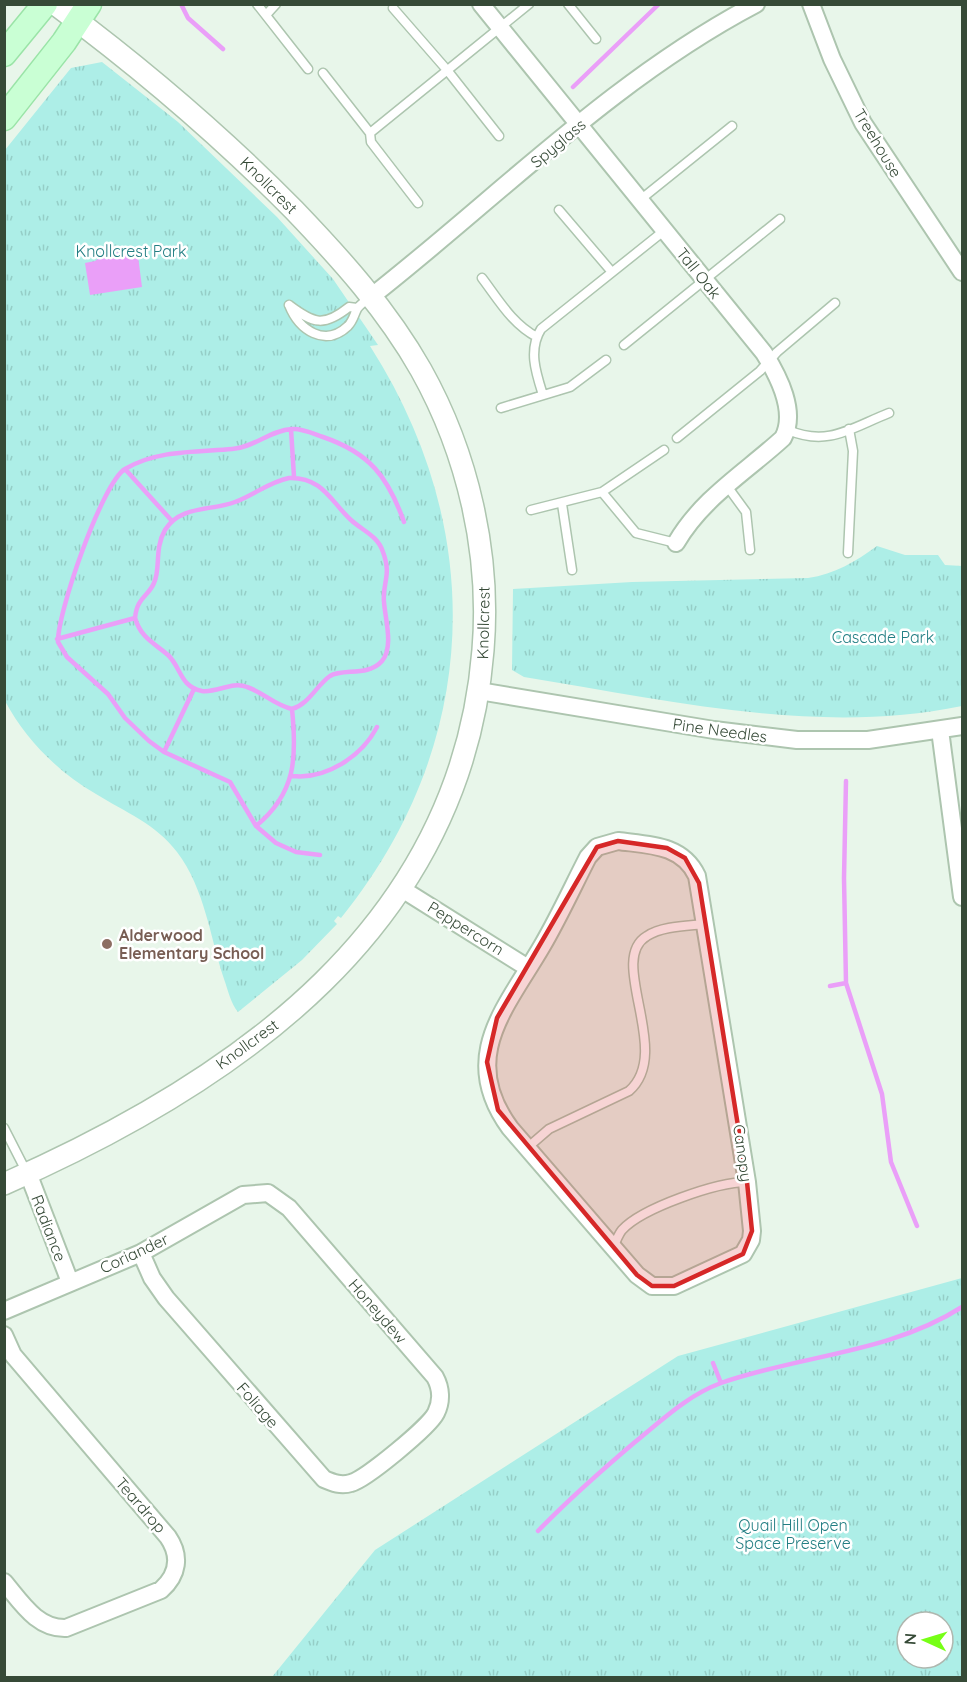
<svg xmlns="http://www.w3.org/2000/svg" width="967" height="1682" font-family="Quicksand,sans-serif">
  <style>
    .grass { fill: url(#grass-tufts); fill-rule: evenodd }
    .water { fill: #ea9ff8 }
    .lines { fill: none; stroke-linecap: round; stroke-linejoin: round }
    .stream { stroke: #ea9ff8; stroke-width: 4.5 }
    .service-casing { stroke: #adc5af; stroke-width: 11 }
    .minor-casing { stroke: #adc5af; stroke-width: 20 }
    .tertiary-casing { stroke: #adc5af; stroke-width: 24 }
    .secondary-casing { stroke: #9ae4a7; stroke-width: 27 }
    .service { stroke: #fff; stroke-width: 8 }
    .minor { stroke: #fff; stroke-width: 16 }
    .tertiary { stroke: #fff; stroke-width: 21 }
    .secondary { stroke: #c9ffd4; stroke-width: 24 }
    .marked { fill: #d62828; fill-opacity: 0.2; stroke: #d62828; stroke-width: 4.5; stroke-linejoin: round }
    .education-dot { fill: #8d6e63; stroke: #fff; stroke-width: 2 }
    .labels { text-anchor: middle; stroke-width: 5; stroke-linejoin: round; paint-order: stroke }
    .street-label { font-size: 16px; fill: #364a37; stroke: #fff }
    .park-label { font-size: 16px; fill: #227e83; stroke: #fff }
    .education-label { font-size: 16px; font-weight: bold; fill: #785e54; stroke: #fff; text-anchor: start }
  </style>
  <defs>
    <pattern id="grass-tufts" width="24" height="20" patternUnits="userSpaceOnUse" patternTransform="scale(1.5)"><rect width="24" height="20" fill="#adeee7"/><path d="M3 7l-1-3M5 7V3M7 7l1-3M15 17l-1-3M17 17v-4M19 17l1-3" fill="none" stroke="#95cec7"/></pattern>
  </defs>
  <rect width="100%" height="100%" fill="#e8f6ea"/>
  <path class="grass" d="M102 62 178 122 277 217 333 279 378 345 370 346C489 532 480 746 341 918L338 916 334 921 337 924 302 960 238 1012C231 1004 228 990 224 979 210 937 205 889 177 852 156 824 125 812 96 794 58 772 26 740 5 701V150L71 68Z
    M877 546 905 555H938L945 565 962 566V706C817 736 668 700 524 677L512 670 513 589 632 582 808 578C835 574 855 562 877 546Z
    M962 1278V1677H272L375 1550 678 1356ZM907 1622H943V1658H907Z"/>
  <path class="water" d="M110 251C120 252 127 257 138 256L142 287 90 295 85 263 95 261Z"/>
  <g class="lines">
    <path class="stream" d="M181 4 188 18 223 49
      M573 87 659 4
      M291 429 294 477
      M125 469 172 521
      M289 478C323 477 331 502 351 520 363 531 378 536 383 552 392 576 382 583 384 602 385 618 394 647 382 661 368 677 343 668 330 676 316 686 309 704 292 709 274 705 263 692 247 687 232 681 217 693 202 691 180 687 181 667 168 655 154 643 141 638 135 618 137 597 148 597 154 583 161 568 154 549 165 530 180 505 212 511 235 502 254 495 269 482 289 478Z
      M57 639 135 618
      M164 752 194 689
      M292 776C326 780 362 756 377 727
      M846 781 844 878 846 983 882 1094 891 1162 917 1226
      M256 826C296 793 297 758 292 709
      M320 855 296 852 276 843 256 826 230 782 164 752 149 741 125 718 108 694 67 657 58 642C57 614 102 483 125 469 156 450 197 452 232 449 253 448 271 430 292 429 302 428 314 434 323 437 370 453 388 477 404 522
      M830 986 846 983
      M713 1363 721 1383
      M538 1531C569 1499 602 1470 635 1442 662 1420 688 1395 721 1383 801 1355 890 1353 962 1307"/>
    <defs>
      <path id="service" d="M257 4 308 69
        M568 4 596 39
        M393 8 447 70 499 136
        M266 15 276 4
        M323 73 370 133 371 142 418 203
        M370 133 529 4
        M640 200 732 126
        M559 210 611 271
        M482 278C498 299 512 324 537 337
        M289 305C299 330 325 348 348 326 353 321 354 315 357 309 360 304 367 300 372 296
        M289 305C314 324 324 327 349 307L357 308
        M624 345 780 219
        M543 395C536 373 528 350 541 329L665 230
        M501 408 570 387 606 360
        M788 430C828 447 851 428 889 413
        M677 438 760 371 777 352 835 303
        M727 486 746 512 750 550
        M602 492 636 533 676 543
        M562 504 572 570
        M531 510 602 492 664 450
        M848 553 853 451 849 429
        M4 1128 27 1173
        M527 1148 549 1129 629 1091C674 1052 606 960 647 936 662 926 687 926 705 924
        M613 1247C616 1242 618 1235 622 1230 642 1208 717 1182 747 1182"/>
      <path id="minor" d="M481 4 764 353C779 377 797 412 783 438 746 472 702 498 676 543
        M811 4 832 59 863 123 962 272
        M372 296C497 198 613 79 756 4
        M479 691 714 730 797 740H868L962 726
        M940 730 962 897
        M618 841C648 845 682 844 697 876L747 1182 752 1231 751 1240 743 1254 674 1286H652L637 1275 510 1128C458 1057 506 1008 542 946 559 917 573 886 588 857L597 847Z
        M402 889 528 968
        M28 1173 70 1282
        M4 1311 141 1253 243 1195 268 1193 289 1208 435 1377C441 1388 442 1401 436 1413 429 1427 366 1479 351 1483 341 1486 333 1483 324 1479L166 1298 152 1278 141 1253
        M4 1335 13 1355 168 1537C181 1556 178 1575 161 1590L66 1628C37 1629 21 1602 4 1582"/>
      <path id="tertiary" d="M4 1184C238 1081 461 926 483 650 491 554 468 454 421 370 387 310 341 259 294 210 220 135 140 67 55 4"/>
      <path id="secondary" d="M4 54 45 4
        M4 118 64 42 89 4"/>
    </defs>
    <use href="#service" class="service-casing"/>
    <use href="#minor" class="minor-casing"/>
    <use href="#tertiary" class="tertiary-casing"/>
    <use href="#secondary" class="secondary-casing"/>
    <use href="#service" class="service"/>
    <use href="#minor" class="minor"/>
    <use href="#tertiary" class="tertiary"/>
    <use href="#secondary" class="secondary"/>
  </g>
  <path class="marked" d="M618 841 667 848 685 858 699 883 747 1182 752 1231 743 1254 674 1286H652L637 1275 498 1110 487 1062 497 1018 597 847Z"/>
  <circle class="education-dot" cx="107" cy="944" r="6"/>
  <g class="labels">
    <g class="street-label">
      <text transform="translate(558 143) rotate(-40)" y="6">Spyglass</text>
      <text transform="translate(878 143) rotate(59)" y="6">Treehouse</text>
      <text transform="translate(269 185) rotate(45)" y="6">Knollcrest</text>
      <text transform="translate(699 273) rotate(51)" y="6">Tall Oak</text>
      <text transform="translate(483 623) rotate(-89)" y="6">Knollcrest</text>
      <text transform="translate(720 730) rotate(8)" y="6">Pine Needles</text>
      <text transform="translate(466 928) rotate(32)" y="6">Peppercorn</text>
      <text transform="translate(247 1044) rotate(-36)" y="6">Knollcrest</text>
      <text transform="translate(743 1153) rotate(82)" y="6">Canopy</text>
      <text transform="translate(49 1228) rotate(69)" y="6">Radiance</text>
      <text transform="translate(134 1253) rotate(-25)" y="6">Coriander</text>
      <text transform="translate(378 1311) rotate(49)" y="6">Honeydew</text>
      <text transform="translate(258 1405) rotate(49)" y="6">Foliage</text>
      <text transform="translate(141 1505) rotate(49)" y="6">Teardrop</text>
    </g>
    <g class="park-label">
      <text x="131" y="257">Knollcrest Park</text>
      <text x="883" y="643">Cascade Park</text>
      <text x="793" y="1531">Quail Hill Open<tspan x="793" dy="18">Space Preserve</tspan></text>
    </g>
    <g class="education-label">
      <text x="119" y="941">Alderwood<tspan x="119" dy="18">Elementary School</tspan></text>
    </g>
  </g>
  <rect width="967" height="1682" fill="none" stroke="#364a37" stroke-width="12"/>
  <g transform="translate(925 1640) rotate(274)"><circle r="28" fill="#ffffff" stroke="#afb7af" stroke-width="1.5"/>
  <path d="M0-4.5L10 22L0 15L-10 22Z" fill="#77ff16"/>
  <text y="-9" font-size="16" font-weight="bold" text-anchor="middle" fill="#364a37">N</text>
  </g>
</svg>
